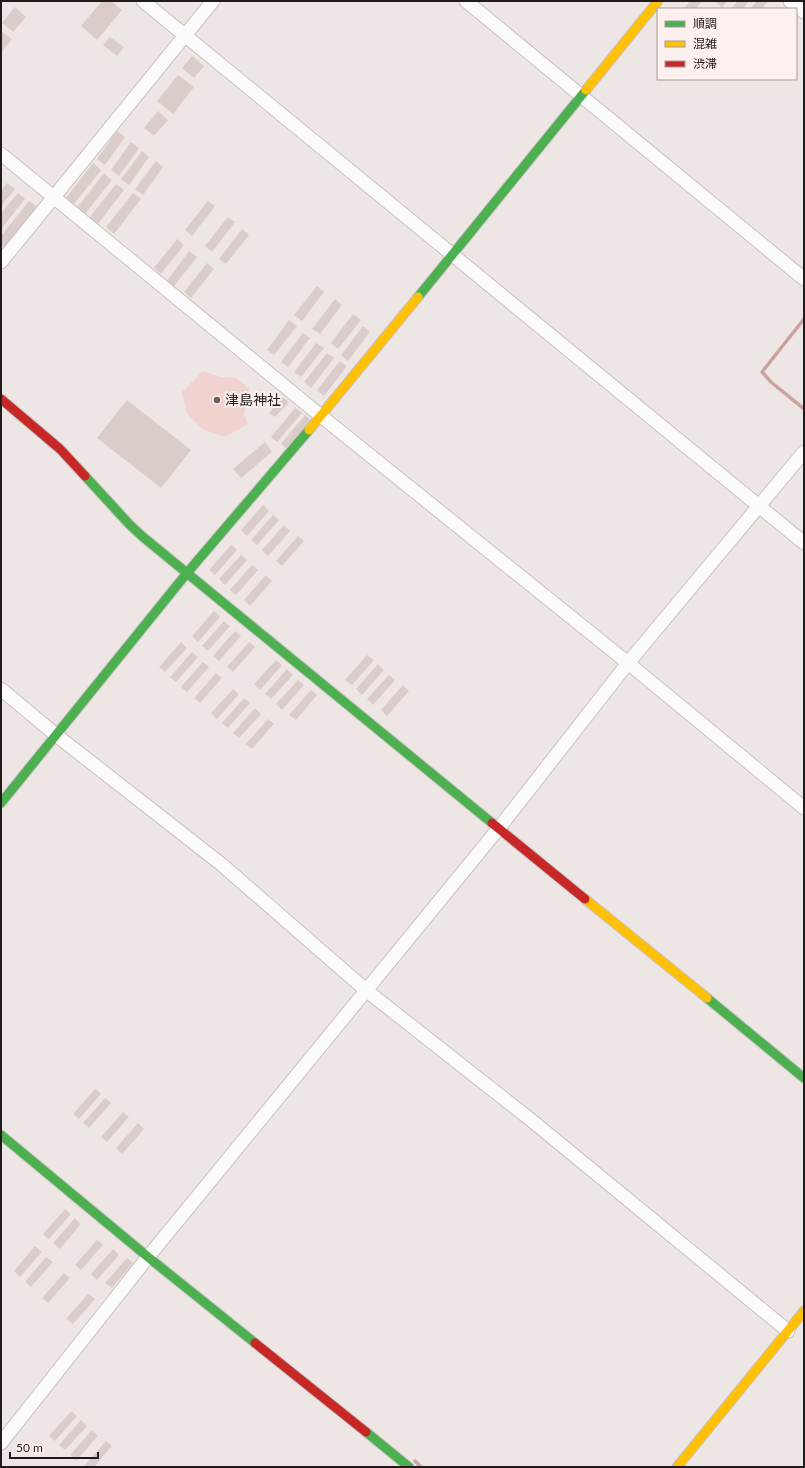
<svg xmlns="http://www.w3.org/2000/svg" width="805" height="1468" font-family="Lato,'Noto Sans JP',sans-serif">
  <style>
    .green { fill: #f0d2ce }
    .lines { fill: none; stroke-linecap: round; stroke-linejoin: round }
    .stream { stroke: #cba29e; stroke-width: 3.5 }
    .building { fill: #daccc9 }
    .street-casing { stroke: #c8c2c1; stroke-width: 15 }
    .fast-casing { stroke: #c8c2c1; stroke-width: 11 }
    .slow-casing { stroke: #c8c2c1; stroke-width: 11 }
    .jam-casing { stroke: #c8c2c1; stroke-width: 11 }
    .street { stroke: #fcfbfb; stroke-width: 13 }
    .fast { stroke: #4caf50; stroke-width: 9 }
    .slow { stroke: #ffc107; stroke-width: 9 }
    .jam { stroke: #c62828; stroke-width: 9 }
    .poi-dot { fill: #696261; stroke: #fdf0ef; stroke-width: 1.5 }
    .labels { text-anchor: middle; stroke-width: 4; stroke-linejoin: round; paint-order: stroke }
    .poi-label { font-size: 14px; fill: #211b1b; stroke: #fdf0ef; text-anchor: start }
  </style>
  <rect width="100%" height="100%" fill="#eee6e4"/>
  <path class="green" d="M203 371 220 377 235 378 249 388 244 415 248 424 225 437 202 429 187 413 182 392Z"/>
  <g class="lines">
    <path class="stream" d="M804 319 762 372 771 382 804 409
      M415 1461 421 1467"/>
  </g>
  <path class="building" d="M102 1H111L122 10 97 40 81 26Z
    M690 1H701V2L696 9H684Z
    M714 1H727L722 7Z
    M738 1H749L743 9H731Z
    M757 1H768L762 9H750Z
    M15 7 26 17 13 32 2 23Z
    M1 31 12 39 1 53Z
    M110 37 124 47 117 56 103 45Z
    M192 56 204 66 194 78 182 68Z
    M178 75 194 87 173 114 157 101Z
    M158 111 168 120 154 136 144 128Z
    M117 131 125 137 105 165 97 159Z
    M131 142 139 148 119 176 111 170Z
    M142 151 149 157 129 185 121 179Z
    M156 161 163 167 143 195 135 189Z
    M93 163 101 170 74 204 66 198Z
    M104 173 112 180 85 214 77 208Z
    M7 183 15 189 1 206V191Z
    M116 184 124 190 97 225 89 218Z
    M18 193 25 199 1 229V213Z
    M133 193 141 199 114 234 106 227Z
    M29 201 37 207 4 247 1 245V236Z
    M208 201 215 206 192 236 185 230Z
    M228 217 235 222 212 252 205 246Z
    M242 229 249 235 226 264 219 259Z
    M177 239 184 245 161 274 154 268Z
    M189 251 197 257 174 286 167 281Z
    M207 263 214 269 191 298 184 292Z
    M317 286 324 292 302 321 294 315Z
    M335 299 342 305 320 334 312 329Z
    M353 314 361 320 338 349 331 343Z
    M289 320 297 326 274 355 267 350Z
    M363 326 370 332 348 361 341 355Z
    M303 333 310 338 288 367 281 362Z
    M316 343 324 348 301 377 294 372Z
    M327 353 334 358 311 388 304 382Z
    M340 361 347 366 324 396 317 390Z
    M282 397 289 402 275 417 269 413Z
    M127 400 191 450 161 488 97 438Z
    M295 408 302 413 277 442 271 437Z
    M305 415 311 420 287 449 281 444Z
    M265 442 272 452 241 478 233 469Z
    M263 505 269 511 247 536 241 530Z
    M273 515 279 520 257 545 251 540Z
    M284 525 290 531 268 556 262 550Z
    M298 536 304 541 282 566 276 561Z
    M231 545 237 550 215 575 209 570Z
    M241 555 247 560 225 585 219 579Z
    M252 565 258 570 236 595 230 590Z
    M266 575 272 581 250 606 244 600Z
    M214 611 220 617 198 642 192 636Z
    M224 621 230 626 208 651 202 646Z
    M235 631 241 636 219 661 213 656Z
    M181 642 187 648 165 672 159 667Z
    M249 642 255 647 233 672 227 667Z
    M192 652 198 657 176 682 170 677Z
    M367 655 374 660 352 685 345 680Z
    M276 660 282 665 260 690 254 684Z
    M203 662 209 667 187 692 181 687Z
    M378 664 384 670 362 695 356 689Z
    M287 669 293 675 271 699 265 694Z
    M216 673 222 678 200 703 194 698Z
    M389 675 395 680 373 705 367 699Z
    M298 680 304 685 282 710 276 704Z
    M403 685 409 691 387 716 381 710Z
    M233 689 239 694 217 719 211 713Z
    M311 690 317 695 296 720 289 715Z
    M244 698 250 703 228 728 222 723Z
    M255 708 261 714 239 738 233 733Z
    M268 719 274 724 252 749 246 744Z
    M95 1089 101 1094 79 1119 73 1114Z
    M105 1098 111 1103 89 1128 83 1123Z
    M123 1112 129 1117 107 1142 101 1137Z
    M138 1123 144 1129 122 1154 116 1148Z
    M65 1209 71 1214 49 1239 43 1234Z
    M75 1218 81 1224 60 1249 53 1243Z
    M97 1240 103 1245 81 1270 75 1265Z
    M35 1246 42 1252 20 1277 14 1271Z
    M113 1249 119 1255 97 1280 91 1274Z
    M46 1257 53 1262 31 1287 25 1282Z
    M127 1258 133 1263 112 1288 105 1283Z
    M64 1273 70 1278 48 1303 42 1298Z
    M88 1294 95 1299 73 1324 66 1319Z
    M71 1411 77 1416 55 1441 49 1436Z
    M81 1420 87 1426 65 1450 59 1445Z
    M92 1430 98 1436 76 1461 70 1455Z
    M106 1441 112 1446 94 1467H85L84 1466Z"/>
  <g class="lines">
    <defs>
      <path id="street" d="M143 1 804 543
        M466 1 804 279
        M790 1 804 12
        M1 154 321 416 628 663 804 808
        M1 262 213 1
        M1 689 56 735 221 864 367 991 531 1120 788 1331
        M1 1443 148 1257 499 828 628 663 804 452"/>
      <path id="fast" d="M418 297 586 90
        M85 476 130 525 143 537 492 823
        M1 803 187 573 309 430
        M707 998 804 1078
        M1 1135 148 1257 255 1343
        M366 1432 409 1467"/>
      <path id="slow" d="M586 90 658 1
        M309 430 418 297
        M585 899 707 998
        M677 1467 804 1311"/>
      <path id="jam" d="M1 399 60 449 85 476
        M492 823 585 899
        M255 1343 366 1432"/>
    </defs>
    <use href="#street" class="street-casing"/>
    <use href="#fast" class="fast-casing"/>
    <use href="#slow" class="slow-casing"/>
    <use href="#jam" class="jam-casing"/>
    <use href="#street" class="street"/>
    <use href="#fast" class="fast"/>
    <use href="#slow" class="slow"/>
    <use href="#jam" class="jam"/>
  </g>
  <circle class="poi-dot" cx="217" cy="400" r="4"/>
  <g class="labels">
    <g class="poi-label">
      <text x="225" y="405">津島神社</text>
    </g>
  </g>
  <rect width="805" height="1468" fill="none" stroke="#211b1b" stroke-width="4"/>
  <rect x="657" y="8" width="140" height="72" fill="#fdf0ef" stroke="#a59b9a"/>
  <rect x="665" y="21" width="20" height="6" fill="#4caf50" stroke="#a59b9a"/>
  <text x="693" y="28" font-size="12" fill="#211b1b">順調</text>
  <rect x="665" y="41" width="20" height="6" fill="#ffc107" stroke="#a59b9a"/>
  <text x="693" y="48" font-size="12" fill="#211b1b">混雑</text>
  <rect x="665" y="61" width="20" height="6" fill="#c62828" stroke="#a59b9a"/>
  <text x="693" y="68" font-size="12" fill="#211b1b">渋滞</text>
  <path d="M10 1452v6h88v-6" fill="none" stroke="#211b1b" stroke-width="2"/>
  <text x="16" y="1452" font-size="12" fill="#211b1b" stroke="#fdf0ef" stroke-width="3" paint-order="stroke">50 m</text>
</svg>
